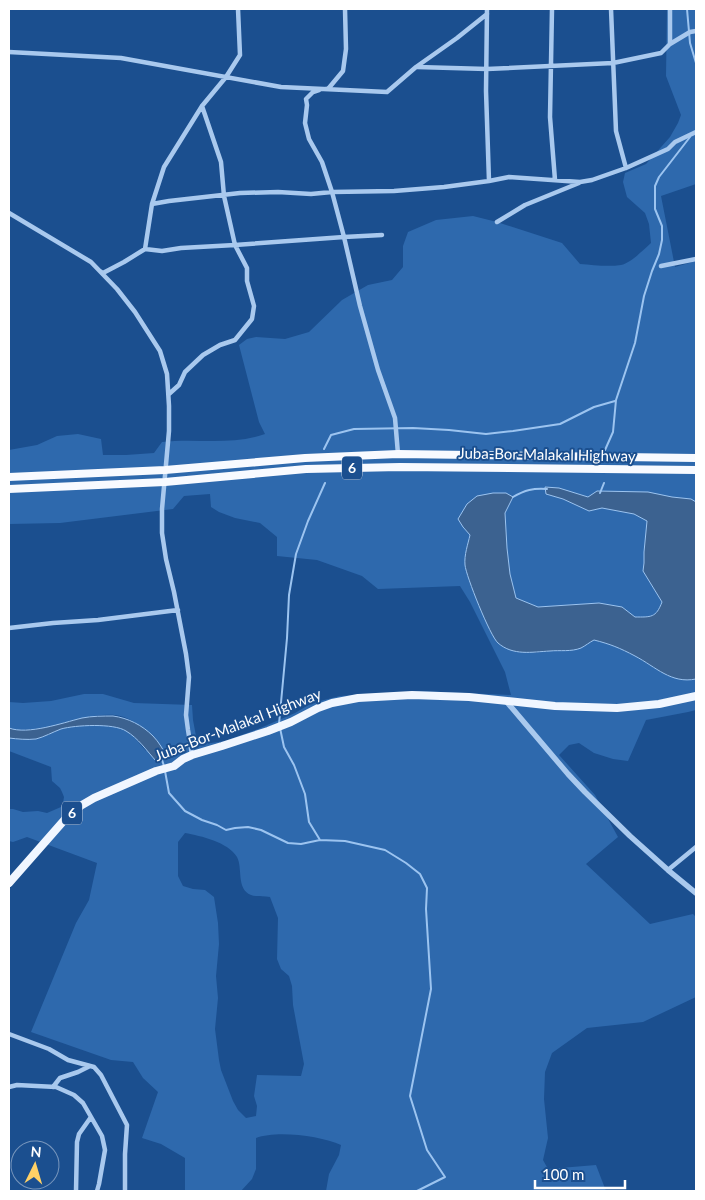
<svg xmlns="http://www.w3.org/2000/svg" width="705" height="1200" font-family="Lato,sans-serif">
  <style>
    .green { fill: #2e69ad; fill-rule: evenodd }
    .water { fill: #3c6290; stroke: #9cc4f0 }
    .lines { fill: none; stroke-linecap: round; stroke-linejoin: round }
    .stream { stroke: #9cc4f0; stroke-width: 2 }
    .minor { stroke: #a9c9ee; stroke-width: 4.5 }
    .tertiary { stroke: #a9c9ee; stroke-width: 5.5 }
    .primary { stroke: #f0f6ff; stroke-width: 8 }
    .trunk { stroke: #f8faff; stroke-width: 8 }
    .labels { text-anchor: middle; stroke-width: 4; stroke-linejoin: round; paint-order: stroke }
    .shield { fill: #1b4f8f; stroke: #bbcadd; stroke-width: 1 }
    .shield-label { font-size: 14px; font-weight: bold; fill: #fff }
    .street-label { font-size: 15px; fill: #fff; stroke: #1b4f8f }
  </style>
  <rect width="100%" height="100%" fill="#1b4f8f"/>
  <path class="green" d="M667 9H696V184L661 196 675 267 696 261V502L690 499 672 497H589L575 493 547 494 563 499 589 511 602 508 634 514 647 521 644 552V563L643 571 662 602C656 618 651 617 635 617L622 607 599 603 538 607 516 598 510 574 507 548 505 513 513 497 463 527 470 535 467 548 469 581 487 623 497 642 535 653 550 651H565L580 648 594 640C609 644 621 648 635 656 656 667 671 684 696 679V710L688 712 646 720 628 761 613 759 594 753 579 743 569 745 559 755 595 795 618 837 586 864 650 924 693 914 696 917V997L643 1022 587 1028 552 1053 545 1072 544 1099 548 1138 543 1160 548 1169 596 1165 606 1191H326L329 1174 339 1155 341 1145C321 1136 277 1130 256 1138V1169L252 1179 241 1191H185V1158L161 1144 142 1138 158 1092 143 1078 133 1062 111 1060 31 1032 76 923 89 900 97 863 27 837 13 842 9 841V809H13L23 812 38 811 47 813 61 807 63 803 64 797 62 792 60 788 52 781 51 767 9 751V738C17 739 27 741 36 739 45 737 53 732 61 729 76 725 114 723 127 731 134 736 140 744 146 751L153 736C145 730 135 721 124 717 102 710 70 722 48 727 37 729 25 730 13 730L9 728V702L23 703 51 701 84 694H103L134 703 192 705 193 720 196 736 204 742 211 743 225 741 258 729 295 713 312 703 340 696 419 691 511 695 505 672 470 602 460 586 378 589 362 576 317 560 277 556V537L260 523 235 518 219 512 211 507 210 494 184 496 173 509 60 523 9 524V450L37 445 57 436 78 434 101 439 103 455H126L154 453 162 442C196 438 231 446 265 434L259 422 239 345 247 339 256 337 285 339 309 332 342 300 368 285 392 280 403 267V246L408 232 436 220 473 216 497 222 562 243 580 264C593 265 608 267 621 265 631 263 643 250 651 243L649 224 645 213 627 197 623 182 625 173 646 164 670 137 678 123 681 115 666 76ZM185 833C201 836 228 842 237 857 243 868 236 889 251 895 256 897 264 896 270 897L278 918 277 959 281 969 289 976 292 986 293 1005 304 1064 301 1076 257 1075 254 1096 257 1106 256 1116 246 1118 238 1110 233 1101 221 1070 219 1060 215 1029 218 998 216 976 219 944 218 923 214 897 205 890 193 889 183 886 178 876V842Z"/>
  <path class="water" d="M545 487 559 488 588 497 597 491 648 492 672 497 691 499 696 502V679C671 684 656 667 635 656 620 648 610 644 594 640 590 642 585 646 581 648 571 652 560 650 550 651 532 652 513 656 498 643 490 636 466 576 465 565 464 555 468 544 470 535L463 527 458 519 467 504 477 496 493 493H506L513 497 505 513 507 548 510 574 516 598 538 607 599 603 622 607 635 617C651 617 656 618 662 602L643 571 644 563V552L647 521 634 514 602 508 589 511 563 499 546 494Z
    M113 716C128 718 142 725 153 736 159 742 163 750 167 756L156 761C147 751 138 738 126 731 114 723 75 725 61 729 53 732 44 737 36 739 27 740 17 739 9 738V728C28 735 62 723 82 718 92 716 103 716 113 716Z"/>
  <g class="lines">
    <path class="stream" d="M687 9 690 43 696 63
      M324 449 331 435 354 429 413 428 449 430 486 434 513 431 560 424 594 407 615 401
      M605 450 613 432 616 400 635 343 644 296 652 271 659 254 662 240V226L655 209V186L659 177 690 137
      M600 493 604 483
      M513 497C525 490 533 488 547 489
      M279 724 287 638 289 595 296 554 308 521 325 483
      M280 728 284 747 294 765 305 794 309 822 320 840
      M161 757 164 766
      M165 771 169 793 185 811 202 820 217 825 226 830 235 828 248 827 261 830 288 843 301 844 320 840 345 841 385 850 406 863 420 874 427 888 426 909 431 989 410 1096 427 1150 445 1177 417 1191"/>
    <path class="minor" d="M487 9 486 91 489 181
      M552 9 550 117 555 180
      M611 9 616 131 626 168
      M670 44 690 32 696 31
      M9 52 121 58 281 87 387 92 416 67 457 38 487 14
      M417 67 487 69 613 63 661 53 670 44V9
      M326 89H328L343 71 346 49 345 9
      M152 204 169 201 240 193 278 192 311 194 332 192 322 162 309 139 305 123 307 105 306 99 313 92 319 90
      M9 213 91 262 117 289 135 312 160 351 167 374 169 406V431L162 509V533L166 559 174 592 186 654 189 677 186 715 188 730 192 755
      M497 222 525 205 579 183
      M382 235 344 237 360 306 378 370 395 418 398 454
      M145 249 162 251 181 248 235 245 224 196 221 162 202 106
      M661 266 696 259
      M100 271 103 273 124 262 145 249 152 204 164 167 202 106 226 77 240 55 238 9
      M169 394 179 385 185 372 203 355 220 345 235 340 252 319 254 306 247 281V268L235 245 344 237 332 192 394 191 444 187 489 181 509 177 580 182 592 180 626 168 668 149 675 142 696 132
      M9 628 53 623 98 620 178 610
      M668 870 696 847
      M9 1034 49 1049 68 1060 94 1067 101 1075 127 1125 125 1154V1191
      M9 1087 17 1085 56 1087 74 1095 83 1103 102 1136 105 1150 99 1184 97 1191
      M53 1087 60 1078 78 1072 90 1066
      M76 1191 77 1142 79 1134 91 1117"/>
    <path class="tertiary" d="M506 701 568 774 585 792 630 836 668 870 696 893"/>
    <path class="primary" d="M9 883 67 817 82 805 94 798 156 771 174 766 183 759 192 755 222 746 268 731 291 722 318 708 332 703 358 698 412 695 469 697 555 706 617 708 659 704 696 696"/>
    <path class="trunk" d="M9 477 165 470 305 458 398 454 696 458
      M9 489 165 482 306 469 400 467 696 470"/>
  </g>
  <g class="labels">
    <g class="shield">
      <rect x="342" y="456.5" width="20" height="23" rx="4"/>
      <rect x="62" y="801.5" width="20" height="23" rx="4"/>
    </g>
    <g class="shield-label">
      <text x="352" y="473">6</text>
      <text x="72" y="818">6</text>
    </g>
    <g class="street-label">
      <text transform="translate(547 455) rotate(1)" y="5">Juba-Bor-Malakal Highway</text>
      <text transform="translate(238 725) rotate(-21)" y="5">Juba-Bor-Malakal Highway</text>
    </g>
  </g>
  <rect width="705" height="1200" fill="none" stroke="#ffffff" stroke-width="20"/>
  <g transform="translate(35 1165) rotate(5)"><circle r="24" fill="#1b4f8f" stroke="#7695bc"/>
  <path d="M0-4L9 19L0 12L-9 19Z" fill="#ffd166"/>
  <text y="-8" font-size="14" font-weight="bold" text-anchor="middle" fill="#ffffff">N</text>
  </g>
  <path d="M535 1180v8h90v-8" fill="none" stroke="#ffffff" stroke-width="2.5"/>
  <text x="542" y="1180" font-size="15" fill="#ffffff" stroke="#1b4f8f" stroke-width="4" paint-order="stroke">100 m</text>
</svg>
